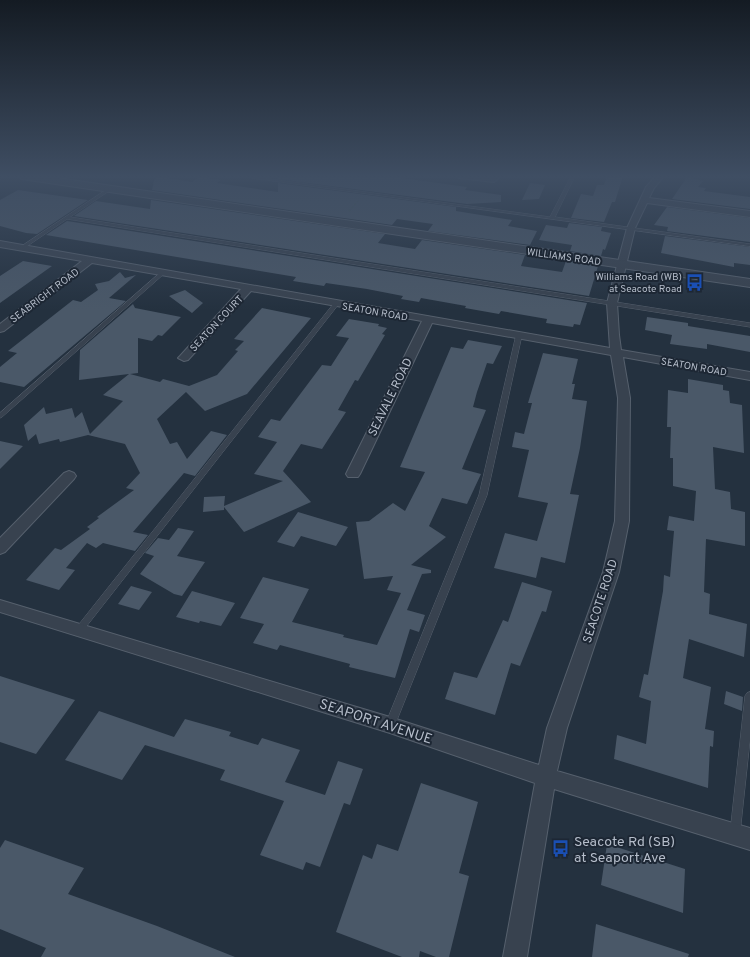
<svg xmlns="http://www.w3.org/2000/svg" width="750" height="957" font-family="Overpass,sans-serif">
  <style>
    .building { fill: #4a5868 }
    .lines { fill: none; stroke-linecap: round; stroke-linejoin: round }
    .service-casing { stroke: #56606d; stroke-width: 1 }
    .minor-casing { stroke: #56606d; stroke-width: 2 }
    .tertiary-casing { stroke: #56606d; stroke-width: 2 }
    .path { stroke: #445b5d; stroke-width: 1.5; stroke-dasharray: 2 2; stroke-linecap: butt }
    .service { fill: #38424f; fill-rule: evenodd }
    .minor { fill: #38424f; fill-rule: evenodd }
    .tertiary { fill: #38424f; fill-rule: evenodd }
    .labels { text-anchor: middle; stroke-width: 4; stroke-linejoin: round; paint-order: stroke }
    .far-street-label { font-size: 10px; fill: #b5bdca; stroke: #1d2734 }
    .far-poi-label { font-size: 10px; fill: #b5bdca; stroke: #1d2734; text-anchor: end }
    .street-label { font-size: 12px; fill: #b5bdca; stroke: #1d2734 }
    .near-street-label { font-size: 14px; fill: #b5bdca; stroke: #1d2734 }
    .near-poi-label { font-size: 14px; fill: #b5bdca; stroke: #1d2734; text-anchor: start }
  </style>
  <rect width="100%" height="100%" fill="#24313f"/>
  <path class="building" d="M155 176 192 182 199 177 221 180 217 183 278 192V183L456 207V211L512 220 508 226 537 231 530 245 428 231 433 224 397 219 392 225 152 190Z
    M279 176H387L467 187 465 190 501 195V202L467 204 278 179Z
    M607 176H623L615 202H612L604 222 571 218 581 194 593 196 597 185H604Z
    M687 177 703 181 698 187 706 188 704 191 750 197V209L672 199Z
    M530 183 545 185 539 199 522 200Z
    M18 190 88 200 37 234 26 233 0 226V200Z
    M151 200 385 234 378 243 415 249 422 240 525 255 521 266 562 272 566 261 598 266 589 296 74 216 96 201 150 209Z
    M667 207 750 218V242L667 231 668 227 654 225Z
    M67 221 587 303 580 325 574 324 573 327 546 323 547 319 501 311 499 314 465 308 466 306 421 298 419 302 401 299 403 296 367 289 326 283 324 286 293 281 296 277 46 235Z
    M569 223 602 227 601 231 611 233 605 250 603 249 601 256 570 251 572 245 539 240 546 225 567 228Z
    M665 236 750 247V265L734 263V267L661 253Z
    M23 261 52 266 0 303V276Z
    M120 272 125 278 136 275 109 298 126 301 24 387 0 382V367L17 353 8 351 73 300 81 302 98 290 95 284 109 281Z
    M185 290 203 303 192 313 169 296Z
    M133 304 135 308 181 317 162 336 158 335 152 341 138 338V373L130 374 160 382 163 379 189 386 217 375 238 351 235 350 244 341 234 339 262 308 311 318 247 394 205 411 186 392 157 419 170 444 177 442 187 459 211 431 227 435 195 476 184 473 133 532 148 535 135 551 103 543 96 548 87 543 66 568 75 570 59 590 26 580 55 548 61 550 90 529 87 527 99 518 97 517 134 490 126 488 140 473 125 444 88 435 60 442 59 439 39 444 36 434 28 441 24 425 44 407 46 414 72 408 75 418 82 412 90 434 123 401 103 395 129 374 79 380 80 350Z
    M647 317 688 323V326L750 336V352L707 344V349L670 344 672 335 645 330Z
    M349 319 379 324 378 326 387 328 382 334 385 335 358 381 355 380 338 410 346 412 322 449 301 444 283 471 311 502 244 532 224 507V510L203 512 204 497 225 496 224 506 283 481 254 474 277 442 258 437 271 419 280 421 322 365 331 366 349 338 336 336Z
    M468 340 502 346 493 364 487 363 477 392 473 407 486 410 462 469 481 474 467 504 442 498 429 526 446 537 411 565 431 570V573L422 574 407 610 425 615 419 632 410 629 395 678 349 667 350 664 280 645 277 650 253 643 264 624 240 618 263 577 309 589 292 622 344 635 343 637 377 645 401 593 387 590 393 576 364 579 356 522 369 521 393 503 405 511 425 472 400 467 451 347 463 349Z
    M543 353 578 359 572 384H575L572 399 587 401 580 448 570 494 579 495 565 563 541 557 536 578 494 568 505 533 537 541 548 503 518 497 529 450 512 447 515 432 524 434 532 403H528Z
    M688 379 723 385V390L729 391 730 403 742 405 744 453 713 447 715 489 730 492 731 509 745 512V546L706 539 704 592 710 594 709 614 747 624 744 657 689 639 683 678 711 687 705 729 714 731 713 747 710 746 708 788 614 759 617 735 646 744 651 701 639 697 644 674 648 675 663 591 664 575 670 577 674 531 667 530 669 516 694 521 696 491 673 486V458H670L671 427H667L668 390 688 393Z
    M0 441 23 446 0 469Z
    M298 512 348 527 336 546 301 536 294 547 277 542Z
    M178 528 194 531 177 556 205 562 182 596 174 594 140 574 154 556 145 553 158 538 169 540Z
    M522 582 552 591 546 612 542 611 520 666 511 663 495 715 445 699 454 672 477 678 503 620 508 622Z
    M131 586 152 592 139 610 118 604Z
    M192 591 235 603 221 626 200 621 199 623 176 617Z
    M0 676 75 700 36 754 0 742Z
    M726 691 743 697 742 711 724 704Z
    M99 711 174 737 185 719 231 732 229 736 258 745 262 738 300 750 285 782 325 795 338 761 363 769 350 805 344 803 320 867 306 862 303 870 260 855 284 801 220 780 225 770 145 745 122 780 65 760Z
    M421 783 478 802 459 873 469 876 449 957H436L420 951 419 957H402L336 932 363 855 372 859 377 844 398 851Z
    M5 840 84 868 68 894 157 926 235 957H41L46 948 0 929V848Z
    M607 844 685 869 683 913 601 885Z
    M596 924 689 954 688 957H592Z"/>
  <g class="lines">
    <defs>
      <path id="service" d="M59 176H64L55 182H53V180Z
        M237 176H248L550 217 571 176H575L555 217 750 244V246Z
        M109 188 112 189 70 217 750 323V327L67 219 23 249 19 248Z
        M161 272 165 273 2 417 0 418V413Z
        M336 302 338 303V305L82 632 79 633 76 632 75 630 76 628 334 303Z
        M519 333 522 335 487 495 395 725 393 728 390 729 387 728 385 725 479 495 516 335Z
        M750 692V740L740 833 739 837 735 838 731 837 730 833 745 696 747 693Z"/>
      <path id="minor" d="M455 176H501L494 182 459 178Z
        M656 176H664L654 188 649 198 750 211V217L647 203 635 228 617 303 619 335 621 350 750 372V380L623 357 630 398 629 521 619 572 567 728 557 771 750 828V850L554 789 527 957H503L535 783 390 733 0 612V600L390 717 539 765 547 728 603 572 615 521 618 398 611 355 432 323 360 474 358 477H348L346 474 422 321 251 291 188 360 184 361 178 358 180 356 241 289 92 263 4 331 0 332V324L82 261 0 247V241L610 348 607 303 627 228 646 187Z
        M69 471 74 473 76 476 74 479 5 552 0 554V538L64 473Z"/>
      <path id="tertiary" d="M17 176H44L750 279V287L22 179Z"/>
    </defs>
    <use href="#service" class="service-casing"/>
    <use href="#minor" class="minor-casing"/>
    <use href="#tertiary" class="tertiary-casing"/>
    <path class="path" d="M373 184 381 176
      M349 211 358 201"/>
    <use href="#service" class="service"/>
    <use href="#minor" class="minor"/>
    <use href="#tertiary" class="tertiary"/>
  </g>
  <linearGradient id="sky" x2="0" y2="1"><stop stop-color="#141b23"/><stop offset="0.57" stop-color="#3f4e63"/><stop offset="1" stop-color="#3f4e63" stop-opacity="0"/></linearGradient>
  <rect width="750" height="310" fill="url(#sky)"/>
  <defs>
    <symbol id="bus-bare" viewBox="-9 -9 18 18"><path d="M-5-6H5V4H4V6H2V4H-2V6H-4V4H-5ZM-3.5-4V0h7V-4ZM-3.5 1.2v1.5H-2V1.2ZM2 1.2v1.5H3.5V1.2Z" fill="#1a4fb4" stroke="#1d2734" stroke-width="2.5" paint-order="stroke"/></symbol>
  </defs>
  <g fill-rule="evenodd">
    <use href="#bus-bare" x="682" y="270" width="25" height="25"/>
    <use href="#bus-bare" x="548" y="836" width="25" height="25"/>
  </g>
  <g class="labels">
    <g class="far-street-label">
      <text transform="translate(564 256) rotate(8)" y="4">WILLIAMS ROAD</text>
      <text transform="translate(44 295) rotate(-37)" y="4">SEABRIGHT ROAD</text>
      <text transform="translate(375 311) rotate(10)" y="4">SEATON ROAD</text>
      <text transform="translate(216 323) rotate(-47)" y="4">SEATON COURT</text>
      <text transform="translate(694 366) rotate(10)" y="4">SEATON ROAD</text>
    </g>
    <g class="far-poi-label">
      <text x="682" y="280">Williams Road (WB)<tspan x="682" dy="12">at Seacote Road</tspan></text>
    </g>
    <g class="street-label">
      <text transform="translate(390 397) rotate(-64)" y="4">SEAVALE ROAD</text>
      <text transform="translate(600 601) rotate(-72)" y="4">SEACOTE ROAD</text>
    </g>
    <g class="near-street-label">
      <text transform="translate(376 721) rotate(18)" y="5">SEAPORT AVENUE</text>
    </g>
    <g class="near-poi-label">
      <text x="574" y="846">Seacote Rd (SB)<tspan x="574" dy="16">at Seaport Ave</tspan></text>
    </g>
  </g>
</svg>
